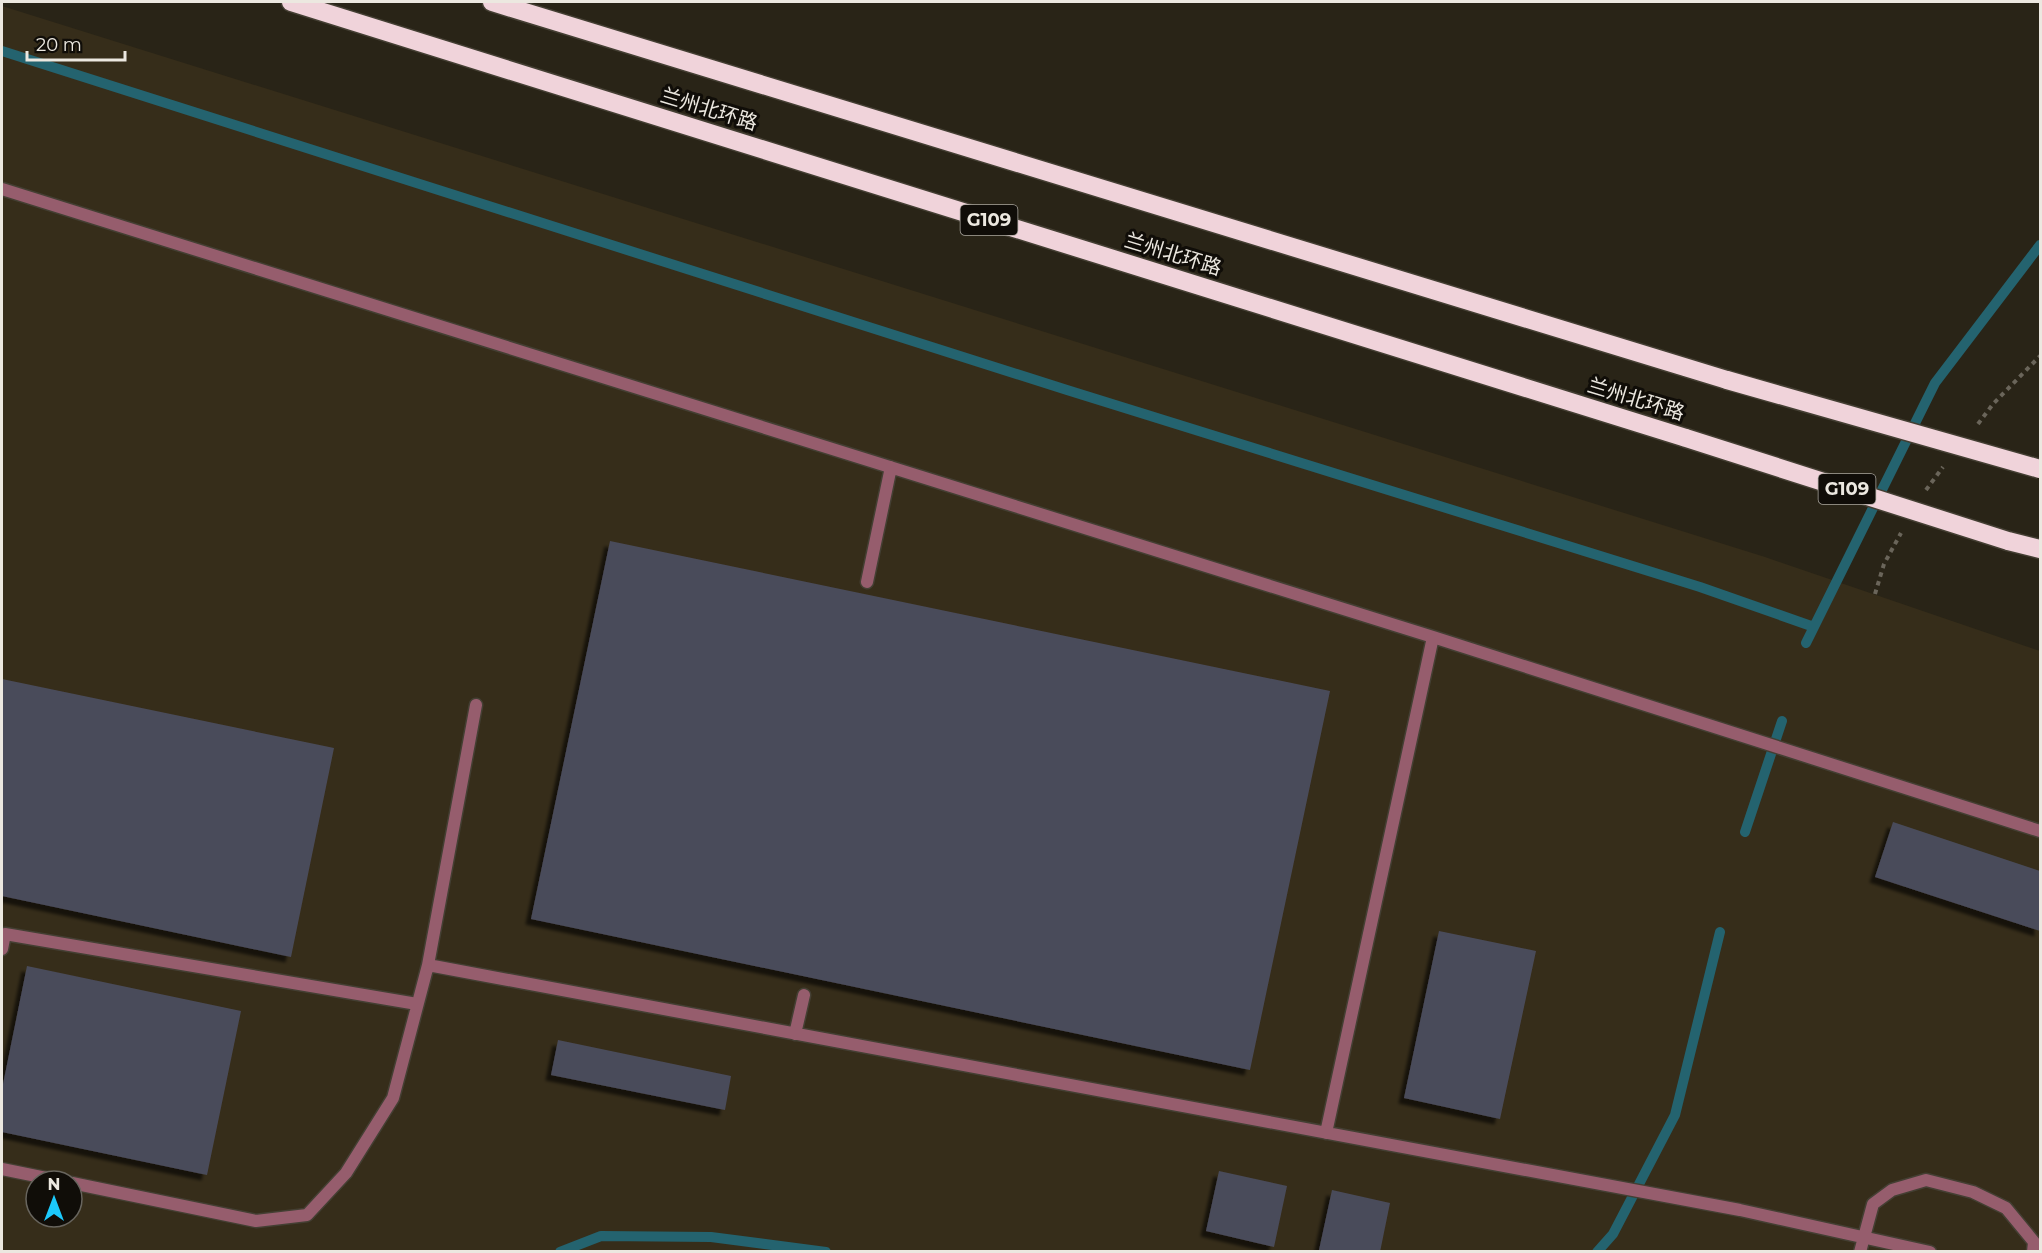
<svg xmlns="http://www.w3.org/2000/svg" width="2042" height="1253" font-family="Montserrat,'Noto Sans SC',sans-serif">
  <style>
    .built { fill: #362d1a; fill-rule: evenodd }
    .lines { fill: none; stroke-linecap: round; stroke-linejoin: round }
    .stream { stroke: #24636f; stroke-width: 10 }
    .building { fill: #4a4b5a; filter: url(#shadow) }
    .lane-casing { stroke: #443f33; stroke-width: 15 }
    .highway-casing { stroke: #443f33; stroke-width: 21 }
    .path { stroke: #6a655a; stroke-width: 4; stroke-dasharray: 4.5 4.5; stroke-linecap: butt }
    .lane { stroke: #965d6d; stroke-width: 12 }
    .highway { stroke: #f0d3da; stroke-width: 18 }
    .highway-bridge-casing { stroke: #443f33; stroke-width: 21; stroke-linecap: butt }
    .highway-bridge { stroke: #f0d3da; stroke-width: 18 }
    .labels { text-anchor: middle; stroke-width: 6; stroke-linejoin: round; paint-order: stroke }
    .shield { fill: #100d08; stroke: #aaa69f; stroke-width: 1.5 }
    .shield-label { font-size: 18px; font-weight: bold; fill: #ece8e0 }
    .street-label { font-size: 20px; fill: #ece8e0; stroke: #100d08 }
  </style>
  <defs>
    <filter id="shadow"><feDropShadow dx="-5.5" dy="5.5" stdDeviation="1.5" flood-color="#0009"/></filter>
  </defs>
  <rect width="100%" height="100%" fill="#292417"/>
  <path class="built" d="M2 6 1765 557 2040 651V1251H2ZM36 1181H72V1217H36Z"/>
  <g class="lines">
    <path class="stream" d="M2 51 1067 390 1700 587 1814 627
      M1806 643 1935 383 2040 245
      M1745 832 1782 721
      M560 1252 601 1236 711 1237 826 1252
      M1597 1252 1613 1234 1675 1115 1720 932"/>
  </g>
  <path class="building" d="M610 541 1330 691 1250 1070 531 919Z
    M2 679 334 748 291 957 2 896Z
    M1893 822 2040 871V931L1875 877Z
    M1439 931 1536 951 1500 1119 1404 1098Z
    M27 966 241 1011 207 1175 2 1132V1089Z
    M558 1040 731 1076 725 1110 551 1075Z
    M1219 1171 1287 1186 1274 1247 1206 1231Z
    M1332 1190 1390 1203 1380 1252 1319 1250Z"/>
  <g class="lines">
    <defs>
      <path id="lane" d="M2 189 1433 637 2040 831
        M867 582 891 467
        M2 949 5 934 417 1004
        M428 965 1740 1210 1930 1252
        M795 1034 804 995
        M1326 1133 1433 637
        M2 1169 61 1181
        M72 1183 256 1221 307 1215 346 1173 393 1098 428 965 476 705
        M1860 1252 1873 1204 1892 1190 1926 1180 1973 1192 2006 1208 2034 1242 2033 1252"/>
      <path id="highway" d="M291 2 1686 438
        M492 2 1727 380
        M2008 541 2040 549"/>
    </defs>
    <use href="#lane" class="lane-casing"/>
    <use href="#highway" class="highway-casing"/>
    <path class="path" d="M1978 424 1993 404 2040 356
      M1926 490 1943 467
      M1875 594 1884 564 1901 533"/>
    <use href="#lane" class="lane"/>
    <use href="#highway" class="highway"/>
    <defs>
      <path id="highway-bridge" d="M1727 380 2040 469
        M1686 438 2008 541"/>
    </defs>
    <use href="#highway-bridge" class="highway-bridge-casing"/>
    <use href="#highway-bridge" class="highway-bridge"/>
  </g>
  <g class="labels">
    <g class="shield">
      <rect x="960.5" y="205" width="57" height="30" rx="4.5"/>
      <rect x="1818.5" y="474" width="57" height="30" rx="4.5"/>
    </g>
    <g class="shield-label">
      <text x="989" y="226">G109</text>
      <text x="1847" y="495">G109</text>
    </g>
    <g class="street-label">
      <text transform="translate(709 109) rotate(17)" y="7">兰州北环路</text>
      <text transform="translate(1173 254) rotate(17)" y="7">兰州北环路</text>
      <text transform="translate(1636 399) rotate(17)" y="7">兰州北环路</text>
    </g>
  </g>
  <rect width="2042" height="1253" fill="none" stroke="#ece8e0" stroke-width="6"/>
  <g transform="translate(54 1199)"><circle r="28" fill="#100d08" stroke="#68655e" stroke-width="1.5"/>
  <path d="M0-4.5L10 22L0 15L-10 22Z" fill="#1cc9fc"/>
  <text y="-9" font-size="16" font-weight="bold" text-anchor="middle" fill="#ece8e0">N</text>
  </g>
  <path d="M27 51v9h98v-9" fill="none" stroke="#ece8e0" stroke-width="3"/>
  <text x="36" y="51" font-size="18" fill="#ece8e0" stroke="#100d08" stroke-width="4.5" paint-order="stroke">20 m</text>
</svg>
